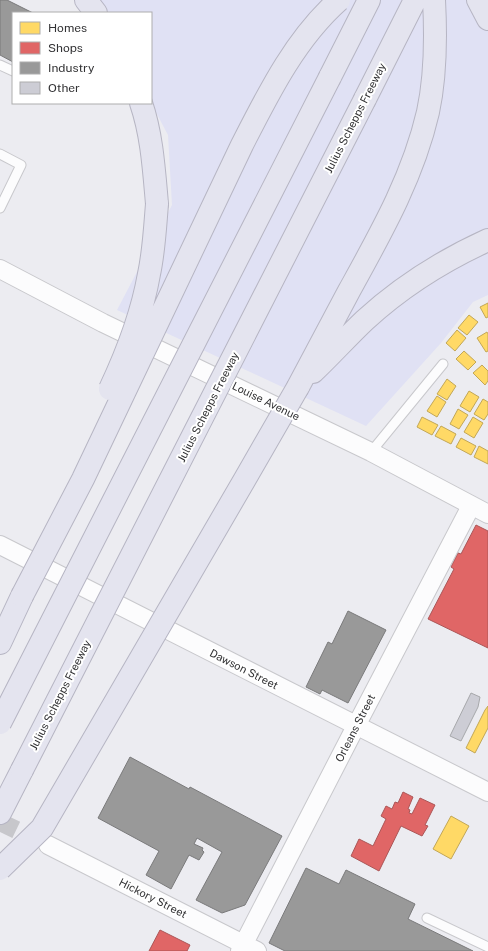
<svg xmlns="http://www.w3.org/2000/svg" width="488" height="951" font-family="'Public Sans',sans-serif">
  <style>
    .green { fill: #e0e1f4 }
    .homes { fill: #ffd966; stroke: #c2a757 }
    .shops { fill: #e06666; stroke: #ac5657 }
    .industry { fill: #999; stroke: #7a7a7b }
    .building { fill: #cdcdd5; stroke: #a7a8ab }
    .lines { fill: none; stroke-linecap: round; stroke-linejoin: round }
    .minor-tunnel { stroke: #c7c7cb; stroke-width: 18; stroke-dasharray: 18 9; stroke-linecap: butt }
    .service-casing { stroke: #c8c8cc; stroke-width: 11 }
    .minor-casing { stroke: #c8c8cc; stroke-width: 20 }
    .motorway-casing { stroke: #b6b5c3; stroke-width: 24 }
    .service { stroke: #fcfcfd; stroke-width: 9 }
    .minor { stroke: #fcfcfd; stroke-width: 18 }
    .motorway { stroke: #e4e4ef; stroke-width: 22 }
    .motorway-bridge-casing { stroke: #b6b5c3; stroke-width: 24; stroke-linecap: butt }
    .motorway-bridge { stroke: #e4e4ef; stroke-width: 22 }
    .labels { text-anchor: middle; stroke-width: 4; stroke-linejoin: round; paint-order: stroke }
    .street-label { font-size: 11px; fill: #323234; stroke: #fff }
  </style>
  <rect width="100%" height="100%" fill="#ececf1"/>
  <path class="green" d="M97 0H488V295L473 302 441 343 366 426 117 310 172 205 168 135 151 103V13H104Z"/>
  <path class="homes" d="M488 303V317L486 318 480 307Z
    M469 315 478 322 467 335 458 328Z
    M457 330 466 338 455 351 446 343Z
    M487 332 488 334V351L486 352 477 338Z
    M464 351 476 362 468 370 456 359Z
    M482 365 488 371V381L485 385 473 373Z
    M447 379 456 386 447 400 437 394Z
    M469 391 479 397 470 412 460 406Z
    M437 396 446 402 437 417 427 411Z
    M483 399 488 402V414L484 420 474 414Z
    M458 409 468 415 459 429 450 424Z
    M422 417 438 425 432 435 417 427Z
    M473 417 483 423 474 438 464 432Z
    M441 426 456 434 451 444 435 436Z
    M461 438 476 446 471 455 456 447Z
    M479 446 488 451V464L474 457Z
    M488 706V728L475 753 466 748 485 710Z
    M451 816 469 826 451 859 433 849Z"/>
  <path class="shops" d="M476 525 488 531V648L428 619 454 569 451 567 458 553 461 554Z
    M403 792 413 797 408 809 410 810 409 813 412 814 420 798 435 805 425 825 428 826 422 836 401 826 379 871 351 856 359 839 373 846 386 819 381 816 386 806 392 809 395 802 398 803Z
    M160 930 190 945 187 951H149Z"/>
  <path class="industry" d="M0 0H7L33 13H13V62L0 55Z
    M348 611 386 630 348 703 322 690 320 694 306 687 328 642 332 644Z
    M130 757 189 789 190 787 282 836 245 905 222 913 196 900 222 852 197 838 194 844 203 848 202 850 204 852 199 860 189 855 171 889 146 875 159 851 98 818Z
    M306 868 339 884 346 870 415 904 408 919 473 951H285L269 943Z"/>
  <path class="building" d="M471 693 480 697 478 707 461 741 450 736Z"/>
  <g class="lines">
    <path class="minor-tunnel" d="M0 822 44 843"/>
    <defs>
      <path id="service" d="M0 65 13 71
        M0 154 21 165 0 208
        M371 452 443 364
        M427 918 488 947"/>
      <path id="minor" d="M0 269 103 323 371 452 488 514
        M0 545 488 792
        M48 845 257 951
        M240 951 356 726 471 506"/>
      <path id="motorway" d="M86 0 96 13
        M478 0 488 19
        M330 77 369 0
        M365 99 415 0
        M141 103C152 135 154 170 157 204
        M313 372C331 355 347 337 365 320 401 287 444 260 488 240
        M298 387C315 355 332 323 349 291 381 233 413 177 428 112 436 75 436 37 434 0
        M0 643 22 596
        M0 813 22 770"/>
    </defs>
    <use href="#service" class="service-casing"/>
    <use href="#minor" class="minor-casing"/>
    <use href="#motorway" class="motorway-casing"/>
    <use href="#service" class="service"/>
    <use href="#minor" class="minor"/>
    <use href="#motorway" class="motorway"/>
    <defs>
      <path id="motorway-bridge" d="M110 389C127 353 142 314 149 274 154 251 155 227 157 204
        M22 596 83 479 242 145C268 94 295 39 339 0
        M0 723 330 77
        M22 770 365 99
        M0 869 42 828 245 479 298 387"/>
    </defs>
    <use href="#motorway-bridge" class="motorway-bridge-casing"/>
    <use href="#motorway-bridge" class="motorway-bridge"/>
  </g>
  <g class="labels">
    <g class="street-label">
      <text transform="translate(355 118) rotate(-63)" y="4">Julius Schepps Freeway</text>
      <text transform="translate(266 401) rotate(26)" y="4">Louise Avenue</text>
      <text transform="translate(208 407) rotate(-63)" y="4">Julius Schepps Freeway</text>
      <text transform="translate(244 669) rotate(27)" y="4">Dawson Street</text>
      <text transform="translate(60 695) rotate(-63)" y="4">Julius Schepps Freeway</text>
      <text transform="translate(355 728) rotate(-63)" y="4">Orleans Street</text>
      <text transform="translate(153 898) rotate(27)" y="4">Hickory Street</text>
    </g>
  </g>
  <rect x="12" y="12" width="140" height="92" fill="#ffffff" stroke="#adadae"/>
  <rect x="20" y="22" width="20" height="12" fill="#ffd966" stroke="#adadae"/>
  <text x="48" y="32" font-size="12" fill="#323234">Homes</text>
  <rect x="20" y="42" width="20" height="12" fill="#e06666" stroke="#adadae"/>
  <text x="48" y="52" font-size="12" fill="#323234">Shops</text>
  <rect x="20" y="62" width="20" height="12" fill="#999999" stroke="#adadae"/>
  <text x="48" y="72" font-size="12" fill="#323234">Industry</text>
  <rect x="20" y="82" width="20" height="12" fill="#cdcdd5" stroke="#adadae"/>
  <text x="48" y="92" font-size="12" fill="#323234">Other</text>
</svg>
